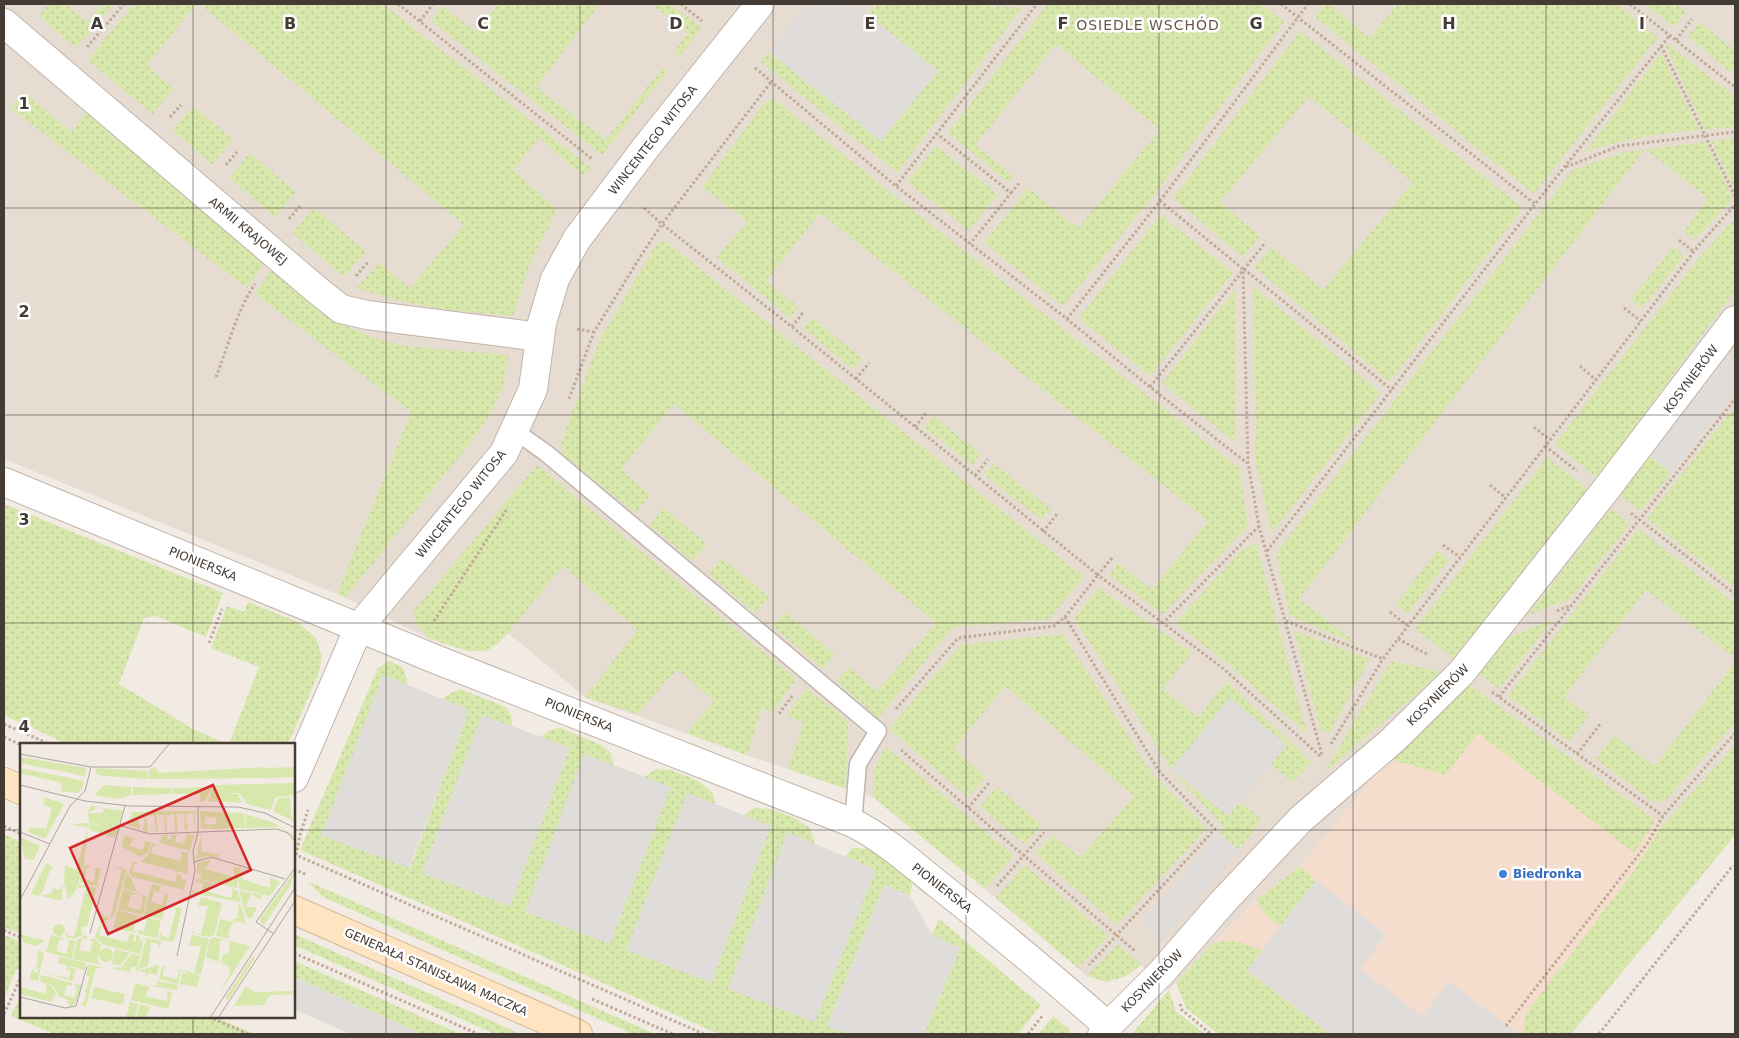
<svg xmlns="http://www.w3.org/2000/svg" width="1739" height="1038" font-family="'DejaVu Sans',sans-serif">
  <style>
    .residential { fill: #e6dcd2 }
    .commercial { fill: #f5ddce }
    .grass { fill: url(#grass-dots) }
    .parking { fill: #e0dcd9 }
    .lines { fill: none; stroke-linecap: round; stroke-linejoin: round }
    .lane-casing { stroke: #c1b4aa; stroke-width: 19 }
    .street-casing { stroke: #c1b4aa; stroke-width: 30 }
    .secondary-casing { stroke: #d6b895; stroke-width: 30 }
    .path { stroke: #c0aa98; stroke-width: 3; stroke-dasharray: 2.5 2.5; stroke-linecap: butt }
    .lane { stroke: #fff; stroke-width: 16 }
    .street { stroke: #fff; stroke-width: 28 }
    .secondary { stroke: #ffe4c1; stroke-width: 28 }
    .grid { fill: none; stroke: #443b34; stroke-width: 1; stroke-opacity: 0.55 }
    .shop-dot { fill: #3f7fe0; stroke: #fff; stroke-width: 2 }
    .labels { text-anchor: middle; stroke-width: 5; stroke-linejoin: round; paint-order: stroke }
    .street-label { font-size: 12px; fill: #443b34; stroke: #fff }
    .shop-label { font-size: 12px; font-weight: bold; fill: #366cbe; stroke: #fff; text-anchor: start }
    .neighbourhood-label { font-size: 14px; letter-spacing: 1px; fill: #67564b; stroke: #fff }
    .inset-road { fill: none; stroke: #aca59e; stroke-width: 1 }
    .view { fill: #d62828; fill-opacity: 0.15; stroke: #d62828; stroke-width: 2.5 }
    .inset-edge { fill: none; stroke: #443b34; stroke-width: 2.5 }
    .grid-label { font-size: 16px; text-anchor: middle; font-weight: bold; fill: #443b34; stroke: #fff; stroke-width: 5; stroke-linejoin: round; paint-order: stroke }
  </style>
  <defs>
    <pattern id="grass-dots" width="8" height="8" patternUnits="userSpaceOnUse" patternTransform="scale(1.25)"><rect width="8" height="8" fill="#d8e7ac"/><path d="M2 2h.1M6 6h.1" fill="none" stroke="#bbc795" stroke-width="1.8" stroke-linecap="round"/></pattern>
  </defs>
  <rect width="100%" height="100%" fill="#f2ebe4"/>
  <path class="residential" d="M4 4H1735V835L1710 866 1654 819 1469 685 1389 759 1300 867 1256 900 1169 990 1141 965 1126 976 1106 982 1087 976 985 889 873 797 746 755 585 697 508 633 499 643 486 651H468L430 639 337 594 4 459Z"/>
  <path class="commercial" d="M1470 685 1654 819 1710 866 1571 1034H1297L1199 960 1256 900 1300 867 1389 759Z"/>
  <path class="grass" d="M50 4H65L87 22 103 4H114L76 48 39 16Z
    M134 4H197L146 65 174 89 152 114 88 60Z
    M200 4H383L591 168 583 176 539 138 513 170 557 209 529 266 513 316 447 310 395 300 357 288 379 263 410 288 464 225Z
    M499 4H600L536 87 606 140 663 67 668 71 602 155 431 21 442 6 476 32Z
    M651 4H670L702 28 679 57 673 53 688 33Z
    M877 4H986L990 6 1022 8 897 173 761 62 769 52 881 141 938 71 868 15Z
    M1048 4H1262L1284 22 1154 195 1063 306 984 243 1028 188 1078 228 1160 130 1056 44 975 145 1013 176 1008 182 948 133Z
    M1325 4H1328L1370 38 1398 4H1616L1658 37 1534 194 1315 17Z
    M1644 4H1675L1686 12 1674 27Z
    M1700 22 1735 51V67L1731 72 1688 37Z
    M1300 31 1523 208 1390 382 1254 267 1272 247 1323 290 1413 182 1309 96 1220 202 1260 236 1243 257 1173 198Z
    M1668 44 1735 97V127L1705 130 1666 47Z
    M1661 53 1699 130C1657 134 1624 138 1584 153Z
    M24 92 71 132 88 111 178 190 265 261 247 288 10 108Z
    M774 99 890 192 1239 468 1248 526 1163 614 1109 575 1118 563 1152 590 1208 521 820 213 766 281 798 307 790 318 716 257 748 222 702 187 765 102Z
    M193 106 233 140 212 165 172 130Z
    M1735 138V191L1711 141Z
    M1705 142 1733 198 1695 240 1684 232 1708 198 1645 149 1299 599 1359 645 1290 616 1276 553 1573 170 1625 152Z
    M936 146 998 194 969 230 907 182Z
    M250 153 296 192 275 217 229 178Z
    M314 208 366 251 344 277 292 233Z
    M1161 215 1233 273 1150 376 1079 318Z
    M1735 219V290L1597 478 1555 444 1702 254Z
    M658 242H667L1084 577 1049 619 953 627 878 718 837 681 849 667 877 691 936 623 674 404 621 469 650 495 635 513 563 454 561 442 600 339Z
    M1673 247 1684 256 1642 308 1631 299Z
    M274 267 326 315 352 329 382 340 405 346 508 355 503 387 490 414 476 436 345 598 337 594 411 412 255 294Z
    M1253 286 1381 393 1272 533 1256 464Z
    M1235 290 1236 443 1162 383Z
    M812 318 862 358 853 369 803 328Z
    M1735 406V587L1647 519Z
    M933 416 981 454 972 466 924 427Z
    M1650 456 1671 473 1641 511 1620 495Z
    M1547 457 1589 490 1456 660 1415 629Z
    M994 464 1051 509 1042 520 984 475Z
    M537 465 796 679 773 712 762 708 747 755 686 733 714 701 677 669 637 714 585 697 638 630 563 566 499 643 486 651H468L430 639 416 624 413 612Z
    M4 504 223 593 206 637 156 616 144 618 119 684 193 729 227 744H67L4 715Z
    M664 508 707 544 692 561 650 525Z
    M1611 509 1630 524 1570 599 1528 615Z
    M1638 529 1735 603V658L1646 590 1564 697 1589 716 1569 741 1508 696Z
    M1256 543 1307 734 1229 665 1175 623 1241 551Z
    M1438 550 1449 560 1408 613 1396 604Z
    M722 558 769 597 755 613 709 574Z
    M1098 588 1192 652 1163 689 1198 717 1227 681 1311 762 1293 782 1271 764 1287 745 1228 816 1240 802 1262 820 1239 850 1219 834 1224 827 1171 769 1074 618Z
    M248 602 296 621 316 638 322 657 318 675 288 744H229L259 667 211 648 227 606 244 612Z
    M785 612 835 655 823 669 772 626Z
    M1553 619 1499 689 1476 672 1502 641Z
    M1294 631 1370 659 1329 733 1321 731Z
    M1063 634 1151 772 1207 828 1117 925 1036 854 1053 835 1080 858 1134 796 1005 686 954 749 986 777 968 797 889 729 960 645Z
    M389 661 402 667 407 679 408 685 383 675 322 835 410 868 469 710 442 699 451 693 460 689 506 707 511 716 512 727 482 716 569 748 540 737 550 730 561 728 601 745 611 753 613 765 584 754 671 787 644 777 656 769 671 770 697 780 712 792 716 804 686 793 771 826 744 815 754 808 771 809 794 818 810 828 815 844 787 832 876 870 845 856 853 848 873 849 908 874 912 886 910 896 884 885 827 1026 848 1034H719L300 850 378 668Z
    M1391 661 1442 672 1324 773Z
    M1735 662V723L1665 801 1653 802 1596 759 1614 736 1655 766Z
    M1470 685 1654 819V824L1634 853 1478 733 1446 775 1389 759Z
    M806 688 848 721 846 789 788 769 804 723 787 716Z
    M1735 745V835L1571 1034H1521L1524 1031 1525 1015 1631 875 1662 826Z
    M885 746 1014 856 985 889 873 797V772Z
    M997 787 1042 825 1024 844 980 806Z
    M4 834 21 842V934L4 927Z
    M1025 865 1108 936 1078 968 996 898Z
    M1300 867 1308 873 1316 880 1281 927 1266 915 1256 900Z
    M307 881 655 1034H633L323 897Z
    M939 919 1041 1005 1018 1034H924L960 948 932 935Z
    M294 934 521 1034H495L294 945Z
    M4 935 21 942V967L16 970 4 999Z
    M1236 941 1263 950 1247 971 1331 1034H1218L1186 1008 1176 983 1214 942Z
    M1118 944 1141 965 1126 976 1106 982 1087 976Z
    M294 961 461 1034H422L294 977Z
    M1169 990 1176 1011 1205 1034H1132Z
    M21 994V1017H215L255 1034H55L11 1016Z
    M1053 1016 1070 1030 1069 1034H1038Z"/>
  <path class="parking" d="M808 4H855L938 71 881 141 769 52Z
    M1735 347V391L1671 473 1650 456Z
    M383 675 469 710 409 868 321 835Z
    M1230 698 1287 745 1228 816 1171 769Z
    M482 715 570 748 510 906 422 873Z
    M584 754 671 787 610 944 525 912Z
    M687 793 771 826 711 983 626 950Z
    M787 832 876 870 815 1022 728 989Z
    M1219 834 1239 850 1162 940 1143 922Z
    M1316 880 1386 934 1360 969 1422 1016 1449 981 1515 1031 1512 1034H1331L1247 970Z
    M884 885 910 896 932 935 960 948 924 1034H848L827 1026Z
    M294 977 422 1034H350L294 1009Z"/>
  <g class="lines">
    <defs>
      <path id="lane" d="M515 431 546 453 878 731 858 764 853 823"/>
      <path id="street" d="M4 23 317 290 341 309 367 315 540 337
        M4 482 435 659 853 823C885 839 912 864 940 886 997 931 1053 978 1108 1026
        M294 778 359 627 504 453 533 389 542 323 555 279 577 239 647 146 760 4
        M1102 1034 1108 1026 1162 972 1221 904 1301 819 1393 740 1462 672 1604 492 1735 320"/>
      <path id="secondary" d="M4 782 21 790
        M294 910 578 1034"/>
    </defs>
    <use href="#lane" class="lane-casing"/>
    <use href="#street" class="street-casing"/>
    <use href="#secondary" class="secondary-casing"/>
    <path class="path" d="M398 4 592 159
      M681 4 702 21
      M1281 4 1535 204
      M1630 4 1735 87
      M420 21 433 4
      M1676 40 1692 19
      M1661 46 1735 196
      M87 47 124 4
      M755 68 896 186 1067 319 1150 387 1247 463
      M170 117 181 105
      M936 133 1011 193 970 244
      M226 165 237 152
      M1566 167 1619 146 1735 132
      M896 186 1037 4
      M1011 193 1020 182
      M1160 201 1308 4
      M644 208 662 224 792 327 1098 575 1065 617
      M289 219 300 206
      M1679 240 1694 252
      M1244 269 1392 390
      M356 276 368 262
      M1624 308 1641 321
      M1067 319 1160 201 1243 269 1248 463 1259 526 1322 755
      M792 327 804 311
      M577 329 594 332
      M1580 366 1596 380
      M216 377C227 349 238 308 255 284
      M856 379 869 363
      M1150 387 1265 243
      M569 399 594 332 642 254 662 224 771 82
      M915 427 927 412
      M1534 427 1550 440
      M1545 446 1577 471
      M975 476 988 459
      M1490 485 1506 498
      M1631 513 1735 594
      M1259 526 1163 623 1225 670 1321 757
      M1043 532 1057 514
      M1443 545 1460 557
      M1267 551 1535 204 1670 35
      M1112 558 1098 575 1163 623
      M1557 611 1572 605
      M1390 612 1408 626
      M434 621 507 509
      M1286 621 1383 659
      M1398 639 1429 655
      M209 643 222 609
      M1492 692 1663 816
      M1499 697 1735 399
      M896 709 958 638 1054 626 1065 617 1159 771 1215 829 1089 965
      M779 714 792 696
      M4 724 49 744
      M4 737 21 745
      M1331 744 1383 659 1398 639 1699 245 1735 205
      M901 750 1135 951
      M1577 754 1601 723
      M968 808 989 783
      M4 826 21 834
      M294 854 704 1034
      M296 855 300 835 308 810
      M294 869 307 875
      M997 886 1044 832
      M4 930 21 938
      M294 953 478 1034
      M592 999 673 1034
      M1180 1004 1182 1010 1211 1034
      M4 1014 21 977
      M209 1017 248 1034
      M1506 1026 1647 844 1663 816 1735 733
      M1028 1034 1043 1015
      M1599 1034 1731 868 1735 866"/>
    <use href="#lane" class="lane"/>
    <use href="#street" class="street"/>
    <use href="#secondary" class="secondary"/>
  </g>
  <path class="grid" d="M193 4V744M386 4V1034M580 4V1034M773 4V1034M966 4V1034M1159 4V1034M1353 4V1034M1546 4V1034M4 208H1735M4 415H1735M4 623H1735M4 830H21M294 830H1735M193 1017V1034"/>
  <circle class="shop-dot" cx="1503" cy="874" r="5"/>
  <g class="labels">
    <g class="street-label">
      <text transform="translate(653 140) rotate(-52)" y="4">WINCENTEGO WITOSA</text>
      <text transform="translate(248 231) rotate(40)" y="4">ARMII KRAJOWEJ</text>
      <text transform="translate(1691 379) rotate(-53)" y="4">KOSYNIERÓW</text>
      <text transform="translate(461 504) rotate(-51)" y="4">WINCENTEGO WITOSA</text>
      <text transform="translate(203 564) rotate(22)" y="4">PIONIERSKA</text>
      <text transform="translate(1438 695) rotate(-45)" y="4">KOSYNIERÓW</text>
      <text transform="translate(579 715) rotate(22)" y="4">PIONIERSKA</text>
      <text transform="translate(942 888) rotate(38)" y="4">PIONIERSKA</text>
      <text transform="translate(436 972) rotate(24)" y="4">GENERAŁA STANISŁAWA MACZKA</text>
      <text transform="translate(1152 981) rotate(-46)" y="4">KOSYNIERÓW</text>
    </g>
    <g class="shop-label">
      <text x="1513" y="878">Biedronka</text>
    </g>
    <g class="neighbourhood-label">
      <text x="1148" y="30">OSIEDLE WSCHÓD</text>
    </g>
  </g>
  <g transform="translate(20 743)">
    <rect width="275" height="275" fill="#f2ebe4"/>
    <path d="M0 14 66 25 65 33 0 20ZM136 24 138 30 246 24V35L129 36V27ZM0 25 64 38 63 44 57 50 41 48 42 40 0 30ZM77 25 128 28V36L84 33 75 31ZM275 40V52L256 54 250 67 227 61 222 53 219 50 202 51H218L222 60 188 58 194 42ZM85 42 111 44 112 52 98 56 74 52ZM113 44 152 45V51L113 52ZM193 44 184 59 180 58V51H153V45ZM25 54 44 61 25 96 8 89 10 84 26 86 32 65 23 62ZM270 54 271 73 275 79 253 68 258 56ZM71 63 103 68 95 95 70 87V80L93 86 69 79 68 70H83L84 66 76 64 75 67 67 70ZM175 68V87L173 70 165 71 168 87 162 86H165L164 71H156L158 88 152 87 155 86 154 71 146 72 147 88 142 87H145L144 72H136L138 89 133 87H136L134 72 126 73 128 89 123 87 125 73 117 74 120 86 108 82 112 69ZM180 68 224 70 225 85 191 86 190 82 196 81V75L188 74H185V81H190V85L181 86ZM225 71 254 80 275 93V95L260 84 226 85ZM69 80 64 120 56 147 48 157 44 139 45 122 56 127 68 85 51 81ZM181 90 182 108 199 112 198 115 190 113 176 116ZM157 91 155 99 163 101 167 91 174 92 170 108 140 100 142 92H148L147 95 150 97 152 92ZM105 92 114 95 109 103 123 107 125 101 122 97 131 100 128 109 120 114 101 103ZM0 94 20 103 13 117 5 116ZM132 100 137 102 133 103 131 110 160 118 162 111 160 108 168 110V131L121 119 129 110ZM191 116 185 126 214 134V123L221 125 217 145 176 135H181L182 132 177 130V120ZM113 119 119 120 114 121 113 128 155 139 157 132 154 130 162 132 161 136 166 137 164 147 112 134 109 129ZM26 120 33 124 28 132 25 131 28 132 23 148 18 153 11 151ZM65 122 72 123 67 125 64 136 74 139 75 124 81 125 77 143 59 139ZM95 124H102L106 128 95 170 92 174 80 181 83 169V173L90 175 102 126ZM223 126 227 127 223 129 221 136 250 145V134L260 139 250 153 219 146V137ZM275 128 270 143 244 182 241 180 240 176ZM107 130 111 135 117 149 103 145ZM176 136 195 141 190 142 189 149 211 155 213 148 210 145 217 147 221 159 172 150 173 147 181 151 183 140 176 138 173 146ZM43 141 42 158 21 153 32 150 33 145 40 147ZM58 141 76 145 67 184 62 183 61 188 64 191 54 196 46 194 47 189 48 192 54 194 66 144 58 145ZM132 141 141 143 139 149 134 148 131 159 142 162 145 151 141 149 148 151 142 177 124 172ZM103 146 118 151 111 152 108 164 120 167 123 155 119 151 127 154 123 172 98 166ZM219 148 242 152 240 157 231 151 226 164H237L231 176 226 173ZM181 154 202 160 194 193 189 194 172 190 174 185V190L181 191 188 163H178ZM216 161 221 162 226 181 211 177 217 175 219 164ZM150 164 162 165 154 199 139 196 140 189 142 193 149 195 156 166ZM98 167 122 174H117L114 186 116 190 93 185ZM124 174 141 178 137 195 118 191 119 187 124 188 127 177ZM200 176 216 180 211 182 208 193 210 196 196 193ZM33 187a6 6 0 1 1 12 0a6 6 0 1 1-12 0ZM79 183 84 184 80 185 79 192 107 199 110 192 106 190 115 192 112 198H116V192L120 193 119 197 123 198 121 211 84 202 75 194ZM0 190 12 195 25 197 17 203 4 200ZM31 192 45 196 39 197 36 208 46 211 49 200 47 196 55 198 52 216 26 209ZM65 192 68 196 62 195 59 207 70 209 73 198 69 197 74 195 81 202 77 219 82 222 53 216 57 197ZM172 192 189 196 181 231 174 233 168 231 164 226 174 231 181 203H169ZM195 194 205 197 200 198 199 218 186 215 190 196ZM126 195 141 198 140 205 138 201 131 199 128 223 118 227ZM207 197 230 203 198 253 210 230 209 223 185 217 208 221 201 218 203 211H208L210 200ZM79 212a7 7 0 1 1 14 0a7 7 0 1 1-14 0ZM95 206 110 210 101 222 92 221ZM18 207 24 210 18 238 9 236 12 226 17 230 18 226 12 225 17 224ZM112 210 120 213 116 231V224H111L110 229 91 225 102 224ZM233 213 235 215 208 257 205 255ZM40 214 66 220 64 227 38 220ZM69 221 84 225H76L66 264 60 261 64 259 66 249 63 248 66 247 69 234 66 232ZM137 222 139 223 135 238 136 232 128 230 126 237V230L119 228 116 234 118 228ZM47 223 56 226 53 238 21 229 49 235 51 228 46 227ZM142 223 148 224 144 225 143 233 157 236 159 229 156 226 161 227 158 241 139 236ZM163 227 167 232 180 233 177 244 160 241ZM21 232 52 240V243L47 242 44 252 54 255 57 245 54 241 62 242 55 261 50 264 47 256 40 254 37 250 43 244 37 249 32 242 20 239ZM138 238 158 242 157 247 132 243 137 242ZM115 240 130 244 125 253 146 258 148 251 145 248 152 249 148 266 111 257ZM26 241 31 243 36 250 31 259 0 251V244L26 251ZM226 243 235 249 275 248V251L250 252 244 262 215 263 212 266ZM74 244 105 251 103 262 71 255ZM110 259 119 261 114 275H106ZM120 261 131 264 126 273 131 275H116Z" fill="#d8e7ac"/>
    <path d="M275 24V34L246 35V25Z" fill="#d8e7ac"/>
    <path class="inset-road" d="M0 11 71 24M0 42 65 58 110 63 218 64 245 70 275 85M102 83 130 91 257 86 268 90 275 98M0 89 30 101M174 119 191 114 265 136M0 157 50 63 65 48 71 24H130L150 0M70 190 105 63M254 191 236 179 275 125M157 213 175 128 173 108 178 89V63M0 254 45 265 56 263 67 223M190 275 275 145M198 275 275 158"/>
    <path class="view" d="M193 42 231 127 88 191 50 105Z"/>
    <rect width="275" height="275" class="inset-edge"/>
  </g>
  <g class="grid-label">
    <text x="97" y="29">A</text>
    <text x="290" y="29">B</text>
    <text x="483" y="29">C</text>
    <text x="676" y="29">D</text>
    <text x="870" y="29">E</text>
    <text x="1063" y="29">F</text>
    <text x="1256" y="29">G</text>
    <text x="1449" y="29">H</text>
    <text x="1642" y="29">I</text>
    <text x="24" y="109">1</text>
    <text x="24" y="317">2</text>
    <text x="24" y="525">3</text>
    <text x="24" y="732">4</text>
  </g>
  <rect width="1739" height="1038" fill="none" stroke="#443b34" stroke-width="10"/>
</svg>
